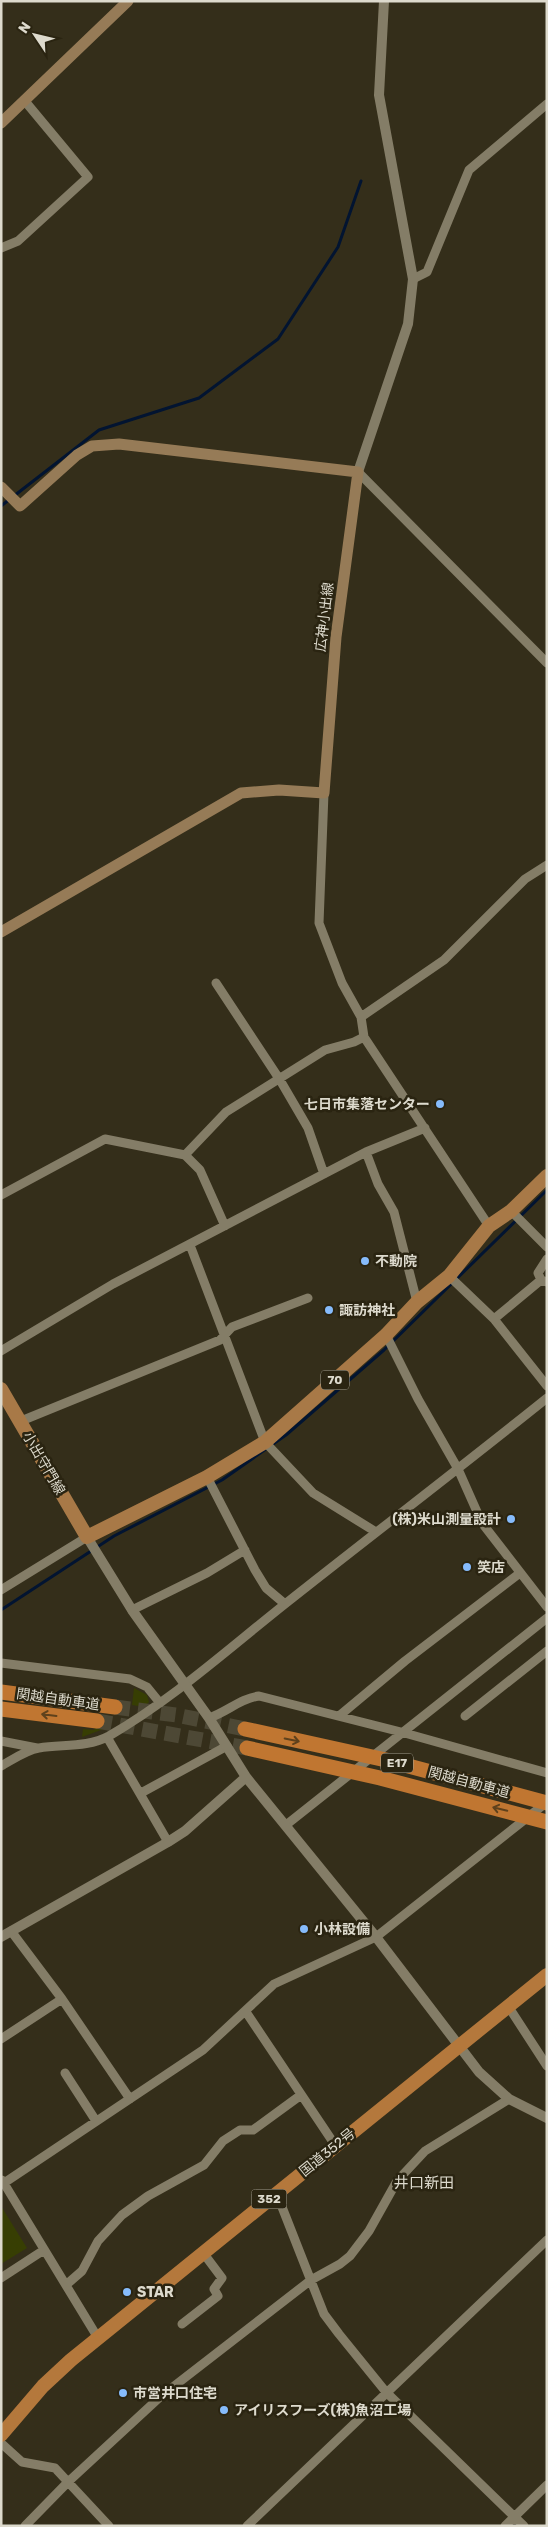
<svg xmlns="http://www.w3.org/2000/svg" width="548" height="2527" font-family="Rubik,'Noto Sans JP',sans-serif">
  <style>
    .green { fill: #373e03 }
    .lines { fill: none; stroke-linecap: round; stroke-linejoin: round }
    .stream { stroke: #021431; stroke-width: 3 }
    .motorway-tunnel { stroke: #4d4835; stroke-width: 15; stroke-dasharray: 15 8; stroke-linecap: butt }
    .minor { stroke: #847d67; stroke-width: 9 }
    .tertiary { stroke: #847d67; stroke-width: 10 }
    .secondary { stroke: #967b57; stroke-width: 11 }
    .primary { stroke: #a87947; stroke-width: 14 }
    .trunk { stroke: #b4783c; stroke-width: 14 }
    .motorway { stroke: #c07631; stroke-width: 15 }
    .oneway { stroke: #5e411c }
    .poi-dot { fill: #86bbfb; stroke: #2a2411; stroke-width: 2 }
    .labels { text-anchor: middle; stroke-width: 5; stroke-linejoin: round; paint-order: stroke }
    .shield { fill: #2a2411; stroke: #a7a395; stroke-width: 1 }
    .shield-label { font-size: 12px; font-weight: bold; fill: #dddacd }
    .street-label { font-size: 14px; fill: #dddacd; stroke: #2a2411 }
    .poi-label { font-size: 14px; font-weight: bold; fill: #dddacd; stroke: #2a2411; text-anchor: start }
    .neighbourhood-label { font-size: 15px; fill: #dddacd; stroke: #2a2411 }
  </style>
  <rect width="100%" height="100%" fill="#342e1a"/>
  <path class="green" d="M134 1688 147 1695 149 1702 144 1707 132 1705Z
    M96 1725 109 1727 82 1737 83 1729 94 1730Z
    M1 2206 27 2248 1 2264Z"/>
  <g class="lines">
    <path class="stream" d="M1 506 99 430 199 398 278 339 338 247 361 181
      M1 1610 114 1536 222 1480 286 1435 384 1350 547 1190"/>
    <path class="motorway-tunnel" d="M115 1707 176 1715 245 1729
      M97 1721 247 1748"/>
    <path class="minor" d="M1 248 18 241 88 177 24 100
      M413 279 427 272 469 170 547 104
      M358 472 547 663
      M324 793 319 923 342 983 361 1017 364 1037 489 1226
      M216 983 280 1080 308 1128 324 1174
      M361 1017 444 960 525 879 547 865
      M366 1152 378 1184 394 1212 417 1302
      M185 1155 226 1112 325 1050 354 1042 364 1037
      M1 1195 105 1139 185 1155 200 1170 225 1226
      M511 1211 547 1247
      M190 1245 265 1442 313 1493 376 1532
      M449 1276 494 1319 547 1386
      M541 1280 538 1273 547 1259
      M494 1319 541 1280 547 1282
      M386 1335 418 1399 458 1469 482 1523 547 1607
      M1 1351 113 1284 366 1152 425 1128
      M21 1421 220 1340 232 1327 308 1298
      M207 1477 255 1570 266 1588 285 1604
      M1 1590 87 1537
      M132 1610 207 1573 245 1550
      M1 1663 130 1679 147 1687 160 1703
      M339 1716 405 1661 520 1573
      M465 1716 547 1651
      M209 1718C227 1712 241 1698 259 1696L401 1732 547 1773
      M107 1737 168 1842
      M1 1741 37 1748
      M1 1766C12 1760 26 1750 39 1748 62 1744 87 1748 109 1736 173 1699 227 1650 285 1604 372 1535 460 1468 547 1398
      M141 1793 227 1746
      M286 1825 547 1618
      M11 1931 62 1999 130 2099
      M508 2006 547 2066
      M246 2012 335 2145
      M1 2039 62 1999
      M65 2073 96 2121
      M2 2180 98 2338
      M4 2183 203 2050 274 1984 376 1937 547 1802
      M273 2195 282 2207 324 2314 339 2334 386 2392 524 2526
      M1 2278 44 2250
      M66 2285 82 2271 98 2241 122 2215 148 2196 204 2165 223 2141 240 2130H253L301 2095
      M182 2324 218 2296 214 2289 222 2278 207 2258
      M1 2443 22 2462 55 2468 109 2526
      M25 2526 68 2482 160 2397 311 2280 340 2264 350 2256 369 2231 397 2181 425 2151 509 2099
      M247 2526 547 2240
      M505 2526 547 2485"/>
    <path class="tertiary" d="M358 472 408 324 413 279 379 95 384 1
      M87 1537 132 1610 209 1718 246 1777 376 1937 479 2072 509 2099 547 2118
      M1 1937 168 1842 185 1831 246 1777"/>
    <path class="secondary" d="M1 123 128 1
      M1 487 20 506 77 455 92 446 119 444 358 472 336 637 324 793 279 790 241 793 1 932"/>
    <path class="primary" d="M1 1389 87 1537 207 1477 265 1442 386 1335 417 1302 449 1276 489 1226 511 1211 547 1176"/>
    <path class="trunk" d="M1 2435 43 2386 71 2360 547 1975"/>
    <path class="motorway" d="M1 1692 115 1707
      M1 1709 97 1721
      M245 1729 386 1760 547 1803
      M247 1748 380 1778 547 1822"/>
  </g>
  <defs><path id="oneway-shaft" d="M-6 0H5M1.5-3L5.5 0L1.5 3" fill="none" stroke-width="1.6" stroke-linecap="round" stroke-linejoin="round" transform="scale(1.25)"/></defs>
  <g class="oneway">
    <use href="#oneway-shaft" transform="translate(49 1715) rotate(-173)"/>
    <use href="#oneway-shaft" transform="translate(292 1740) rotate(12)"/>
    <use href="#oneway-shaft" transform="translate(500 1809) rotate(-166)"/>
  </g>
  <g class="poi-dot">
    <circle cx="440" cy="1104" r="5"/>
    <circle cx="365" cy="1261" r="5"/>
    <circle cx="329" cy="1310" r="5"/>
    <circle cx="511" cy="1519" r="5"/>
    <circle cx="467" cy="1567" r="5"/>
    <circle cx="304" cy="1929" r="5"/>
    <circle cx="127" cy="2292" r="5"/>
    <circle cx="123" cy="2393" r="5"/>
    <circle cx="224" cy="2410" r="5"/>
  </g>
  <g class="labels">
    <g class="shield">
      <rect x="321" y="1370.5" width="28" height="19" rx="4"/>
      <rect x="381" y="1753.5" width="32" height="19" rx="4"/>
      <rect x="251.5" y="2189.5" width="35" height="19" rx="4"/>
    </g>
    <g class="shield-label">
      <text x="335" y="1384">70</text>
      <text x="397" y="1767">E17</text>
      <text x="269" y="2203">352</text>
    </g>
    <g class="street-label">
      <text transform="translate(324 617) rotate(-83)" y="5">広神小出線</text>
      <text transform="translate(44 1463) rotate(60)" y="5">小出守門線</text>
      <text transform="translate(58 1699) rotate(8)" y="5">関越自動車道</text>
      <text transform="translate(469 1782) rotate(15)" y="5">関越自動車道</text>
      <text transform="translate(327 2152) rotate(-39)" y="5">国道352号</text>
    </g>
    <g class="poi-label">
      <text x="430" y="1109" text-anchor="end">七日市集落センター</text>
      <text x="375" y="1266">不動院</text>
      <text x="339" y="1315">諏訪神社</text>
      <text x="501" y="1524" text-anchor="end">(株)米山測量設計</text>
      <text x="477" y="1572">笑店</text>
      <text x="314" y="1934">小林設備</text>
      <text x="137" y="2297">STAR</text>
      <text x="133" y="2398">市営井口住宅</text>
      <text x="234" y="2415">アイリスフーズ(株)魚沼工場</text>
    </g>
    <g class="neighbourhood-label">
      <text x="424" y="2188">井口新田</text>
    </g>
  </g>
  <rect width="548" height="2527" fill="none" stroke="#dddacd" stroke-width="5"/>
  <g transform="translate(35 35) rotate(305)" stroke="#2a2411" stroke-width="4" paint-order="stroke">
  <path d="M0-4L9 19L0 12L-9 19Z" fill="#dddacd"/>
  <text y="-8" font-size="14" font-weight="bold" text-anchor="middle" fill="#dddacd">N</text>
  </g>
</svg>
